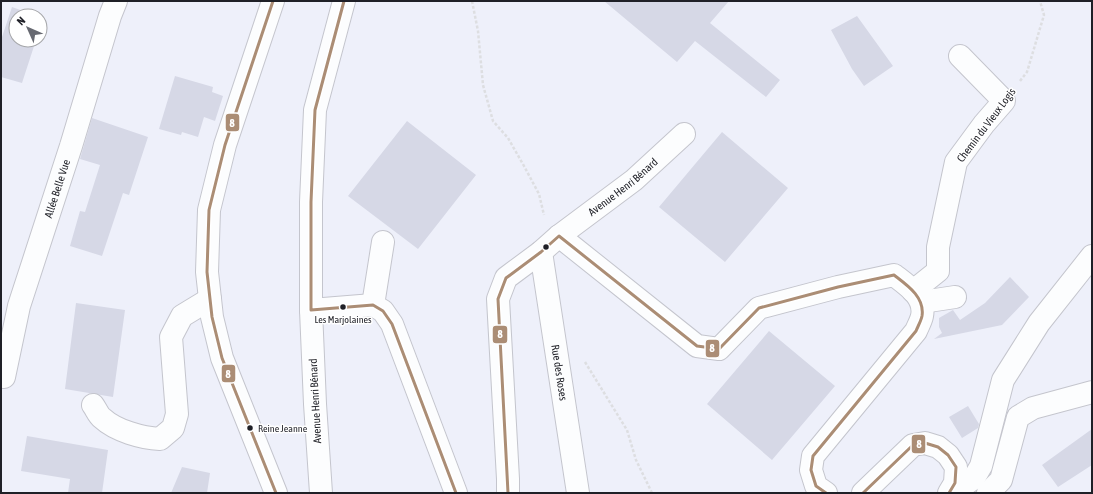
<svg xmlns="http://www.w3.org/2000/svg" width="1093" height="494" font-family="'Asap Condensed',sans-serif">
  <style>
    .building { fill: #d6d8e6 }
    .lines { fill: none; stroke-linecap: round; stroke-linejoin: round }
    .minor-casing { stroke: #c4c5cd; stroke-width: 24 }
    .path { stroke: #dddee1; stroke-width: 2.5; stroke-dasharray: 3 2; stroke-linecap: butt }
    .minor { stroke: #fcfdfe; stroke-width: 22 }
    .bus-1-casing { stroke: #fff; stroke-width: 6 }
    .bus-1 { stroke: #ab8d75; stroke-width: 3 }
    .bus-dot { fill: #1f2027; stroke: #fff; stroke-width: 1.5 }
    .labels { text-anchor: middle; stroke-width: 3; stroke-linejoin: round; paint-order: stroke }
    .bus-label { font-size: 10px; fill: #1f2027; stroke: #fff }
    .street-label { font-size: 11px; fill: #1f2027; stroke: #fff }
    .line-badge { stroke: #fff; stroke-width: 1.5 }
    .badge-label { font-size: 11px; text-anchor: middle; font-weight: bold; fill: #fff }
  </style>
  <rect width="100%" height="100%" fill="#eef0fa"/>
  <path class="building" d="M604 1H729L710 23 780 80 766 97 695 41 677 62Z
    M12 7 37 16H16V40H36L22 83 1 77V40Z
    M857 16 893 66 864 86 852 69 831 30Z
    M175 76 213 87 212 92 223 96 215 121 204 117 198 137 182 132 181 135 159 129Z
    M92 118 148 137 129 195 123 193 102 256 70 246 80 211 85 212 100 165 80 159Z
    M407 121 476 175 418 249 348 196Z
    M722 132 788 188 725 262 659 207Z
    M1010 277 1029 297 1002 325 934 339 942 333 939 327V318L953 310 960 320 985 303Z
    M76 303 125 310 113 397 65 389Z
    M769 331 835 386 772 460 707 404Z
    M968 406 979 424 978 428 962 438 949 417Z
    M1092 429V465L1058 487 1042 465Z
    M27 436 108 450 102 493H68L70 479 21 471Z
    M182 467 210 473 207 493H171Z"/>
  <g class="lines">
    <defs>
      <g id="minor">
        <path d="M273 1 225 145 209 210 207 272 212 317 222 358 276 493"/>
        <path d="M559 236 697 346 719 349 759 308 838 287 894 275C907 285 926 297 922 316 921 321 918 326 916 331L813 456 811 470 816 486 826 493"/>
        <path id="s1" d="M541 252 578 493"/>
        <path d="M913 291 938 271V247L956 162 984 124 1004 101 960 56"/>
        <path d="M922 302 955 297"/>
        <path d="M373 305 383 242"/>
        <path d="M311 310 373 305 383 311 392 324 456 493"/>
        <path id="s2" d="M4 377 19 306 71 146 110 16 116 1"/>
        <path d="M93 405C96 409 98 415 102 418 116 431 142 438 160 439L173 428 177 414 171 337 182 316 210 299"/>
        <path d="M321 493 315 404 311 310V202L315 110 344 1"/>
        <path id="s3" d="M508 493V479L498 299 506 278 541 252 559 236 634 180 684 134"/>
        <path d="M863 493 913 445 925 443 938 447 948 455 956 467 955 483 949 493"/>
        <path d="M953 493 974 478 981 466 1003 380 1039 323 1092 256"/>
        <path d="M988 493 1001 480 1018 417 1033 408 1092 392"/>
      </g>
    </defs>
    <use href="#minor" class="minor-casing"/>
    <path class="path" d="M472 1 478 31 483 85 493 121 508 138 524 166 539 194 544 215
      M1020 81 1027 72 1044 15 1040 1
      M585 362 627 430 636 460 652 493"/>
    <use href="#minor" class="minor"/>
    <defs>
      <path id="bus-1" d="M273 1 225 145 209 210 207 272 212 317 222 358 276 493
        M344 1 315 110 311 202V310L373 305 383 311 392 324 456 493
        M508 493 498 299 506 278 541 252 559 236 697 346 719 349 759 308 838 287 894 275C907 285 925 297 922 316 921 321 918 326 916 331L813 456 811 470 816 486 826 493
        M863 493 913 445 925 443 938 447 948 455 956 467 955 483 949 493"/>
    </defs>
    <use href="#bus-1" class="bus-1-casing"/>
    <use href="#bus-1" class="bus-1"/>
  </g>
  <g class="bus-dot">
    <circle cx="546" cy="247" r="3.5"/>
    <circle cx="343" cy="307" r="3.5"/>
    <circle cx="250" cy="428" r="3.5"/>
  </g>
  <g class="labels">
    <g class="bus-label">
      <text x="343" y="323">Les Marjolaines</text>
      <text x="258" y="432" text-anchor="start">Reine Jeanne</text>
    </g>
    <g class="street-label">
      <text transform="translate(986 125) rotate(-53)" y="4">Chemin du Vieux Logis</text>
      <text dy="4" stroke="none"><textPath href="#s3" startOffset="365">Avenue Henri Bénard</textPath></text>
      <text dy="4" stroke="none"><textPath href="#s2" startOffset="196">Allée Belle Vue</textPath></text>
      <text dy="4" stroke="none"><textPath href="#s1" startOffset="122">Rue des Roses</textPath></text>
      <text transform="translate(315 401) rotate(-93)" y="4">Avenue Henri Bénard</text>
    </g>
  </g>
  <g class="line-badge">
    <rect x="225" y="113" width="15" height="19" rx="4" fill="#ab8d75"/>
    <rect x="492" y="325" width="16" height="19" rx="4" fill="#ab8d75"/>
    <rect x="705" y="339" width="15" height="19" rx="4" fill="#ab8d75"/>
    <rect x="221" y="364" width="15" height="19" rx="4" fill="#ab8d75"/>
    <rect x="911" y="434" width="15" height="20" rx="4" fill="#ab8d75"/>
  </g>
  <g class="badge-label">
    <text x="232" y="127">8</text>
    <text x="500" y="338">8</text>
    <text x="712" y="352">8</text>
    <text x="228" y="378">8</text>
    <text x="919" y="448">8</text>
  </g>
  <rect width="1093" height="494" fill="none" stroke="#1f2027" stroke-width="4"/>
  <g transform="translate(28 28) rotate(315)"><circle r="19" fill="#ffffff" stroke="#a5a6a9"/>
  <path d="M0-3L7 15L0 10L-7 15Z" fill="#676971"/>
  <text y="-6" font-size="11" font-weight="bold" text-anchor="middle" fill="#1f2027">N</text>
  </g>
</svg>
